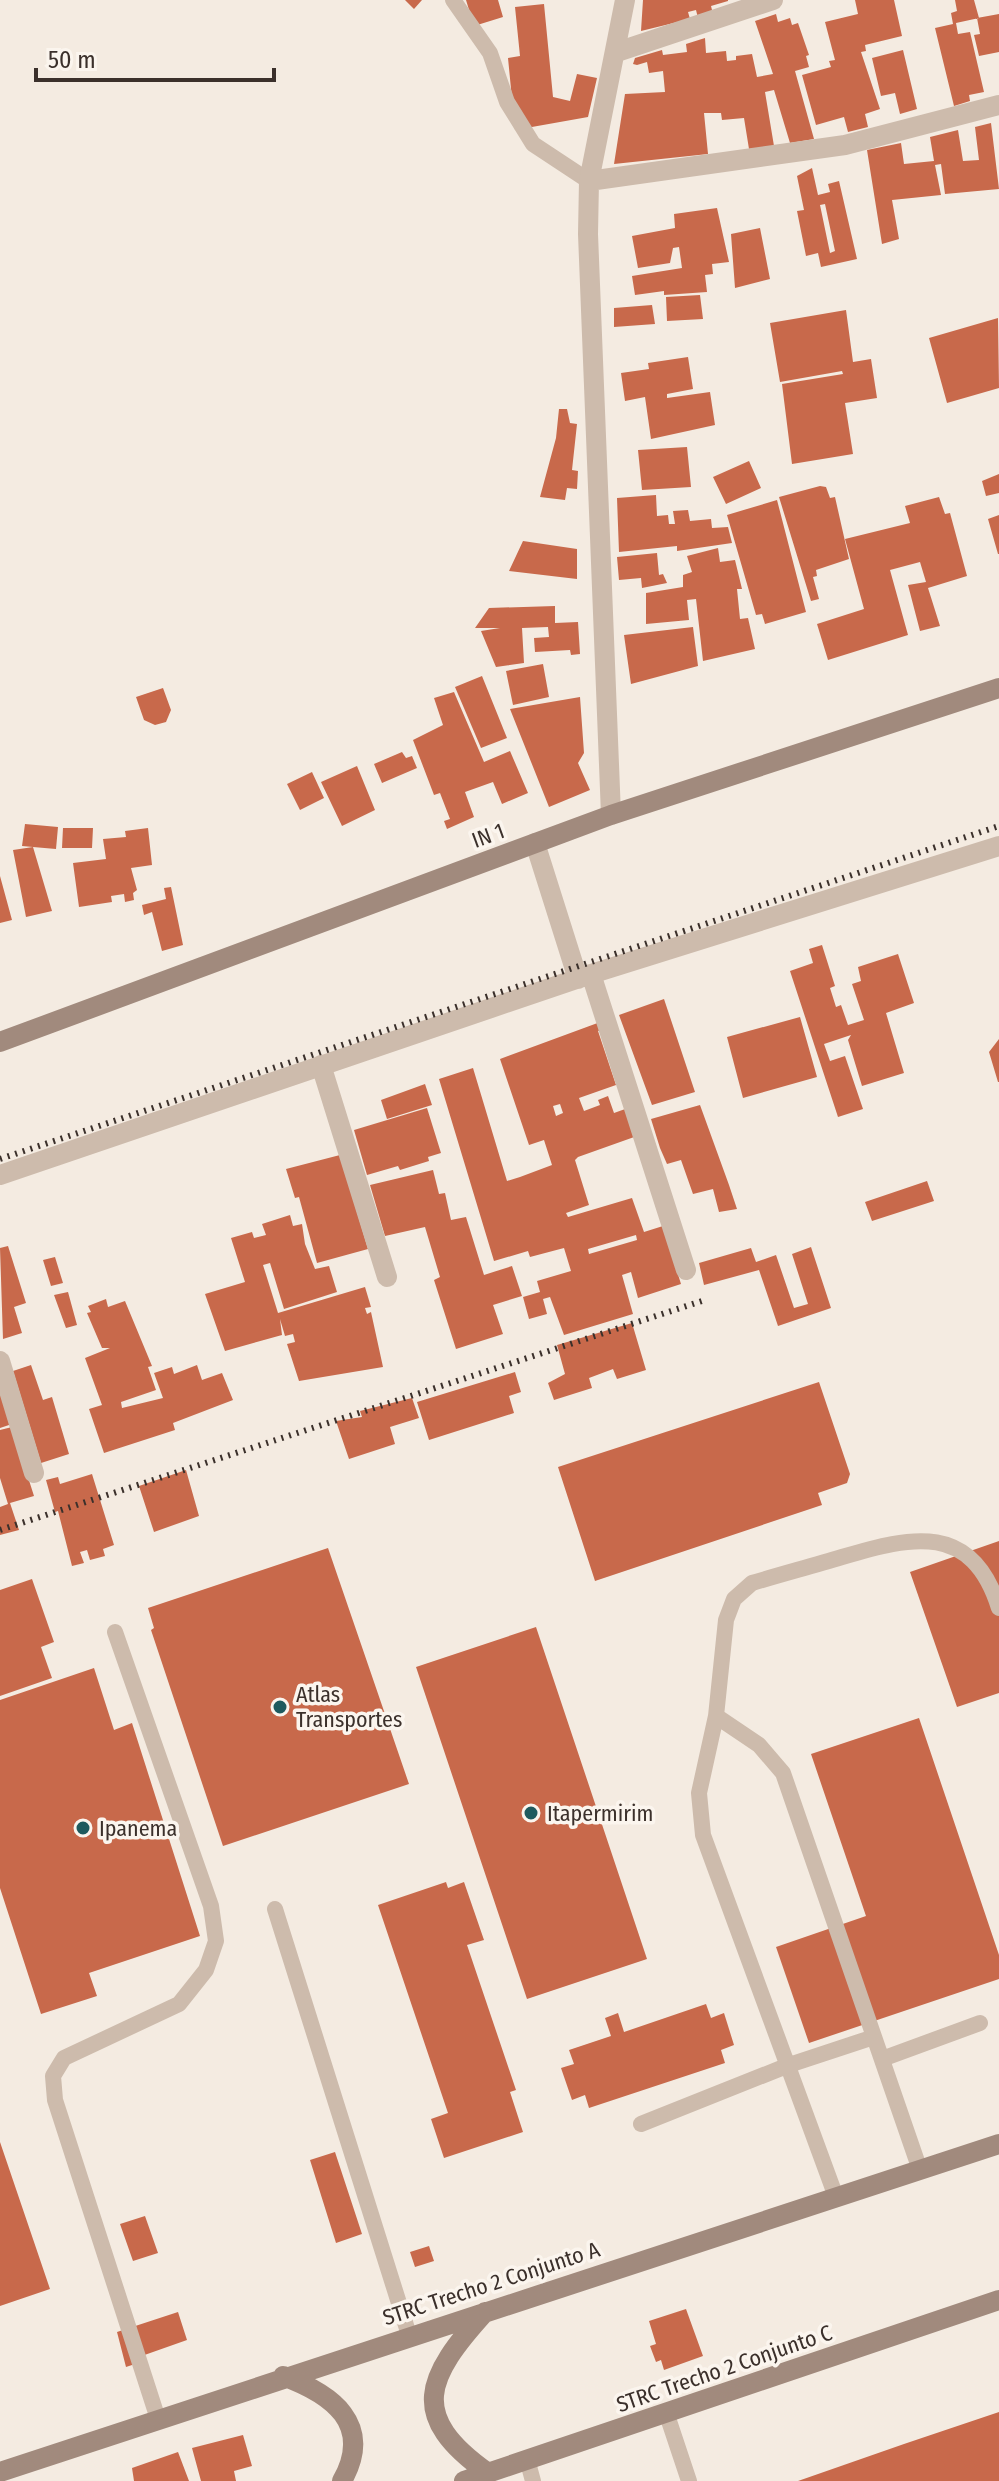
<svg xmlns="http://www.w3.org/2000/svg" width="999" height="2481" font-family="'Fira Sans Condensed',sans-serif">
  <style>
    .building { fill: #c8694b; fill-rule: evenodd }
    .lines { fill: none; stroke-linecap: round; stroke-linejoin: round }
    .lane { stroke: #cdbbac; stroke-width: 16 }
    .street { stroke: #cdbbac; stroke-width: 20 }
    .secondary { stroke: #a18a7d; stroke-width: 20 }
    .rail { stroke: #3b302b; stroke-width: 6; stroke-dasharray: 2 6; stroke-linecap: butt }
    .poi-dot { fill: #1f5a5e; stroke: #fbf5ee; stroke-width: 3 }
    .labels { text-anchor: middle; stroke-width: 7; stroke-linejoin: round; paint-order: stroke }
    .street-label { font-size: 22px; fill: #3b302b; stroke: #fbf5ee }
    .poi-label { font-size: 22px; fill: #3b302b; stroke: #fbf5ee; text-anchor: start }
  </style>
  <rect width="100%" height="100%" fill="#f4ebe1"/>
  <path class="building" d="M405 0H422L414 9Z
    M466 0H498L503 17 474 26Z
    M643 0H728V1L711 6 713 14 698 18 696 10 688 12 690 19 641 31Z
    M855 0H894L902 36 865 45 866 51 861 52 880 109 865 114 868 127 848 132 844 117 816 125 802 75 831 67 829 61 835 60 825 22 858 14Z
    M955 0H974L979 18 956 23 958 34 970 32 984 92 969 95 970 101 954 106 935 28 953 24 951 13 957 11Z
    M544 4 553 97 570 101 577 74 597 78 588 117 515 130 508 58 520 56 515 7Z
    M776 14 778 22 790 18 792 25 798 23 809 55 806 56 809 67 795 71 814 139 790 143 774 90 765 92 774 146 749 149 744 118 722 120 721 113H704L708 154 614 164 625 94 665 92 663 71 649 73 647 62 637 65 633 64 635 58 662 50 663 55 687 52 686 44 705 38 706 53 726 51 727 61 736 60V56L752 54 757 77 773 74 755 21Z
    M999 14V52L979 56 974 35 980 34 977 18Z
    M903 50 917 109 900 114 895 93 881 96 872 58Z
    M991 123 999 189 945 194 941 164 935 165 941 195 892 200 899 239 882 244 867 150 901 143 904 164 934 161 930 137 958 130 963 161 979 160 975 127Z
    M812 168 818 195 830 192 828 184 839 181 857 259 821 267 818 253 806 256 797 211 804 210 797 176ZM825 204 835 251 830 253 820 205Z
    M717 208 729 262 712 264 713 274 705 275 707 292 664 295V291L635 295 632 276 682 268 679 247 673 248 670 263 638 268 632 236 675 228 674 214Z
    M760 228 770 279 735 288 731 234Z
    M700 295 703 319 667 321 666 297Z
    M652 305 655 324 614 327V308Z
    M846 310 853 362 871 359 877 398 845 403 853 454 792 464 782 384 843 374 842 371 780 382 770 323Z
    M998 318 999 388 947 403 929 338Z
    M688 357 693 389 667 394V398L710 392 715 425 651 439 645 397 625 401 621 373 649 369 648 363Z
    M559 409H567L570 423 577 424 572 470 578 471 577 489 567 488 565 500 540 497 556 438Z
    M687 447 691 487 642 490 638 450Z
    M749 461 761 488 726 504 713 477Z
    M999 474V493L986 496 982 481Z
    M820 486 826 487 830 498 835 497 849 559 816 570 817 576 813 577 819 599 811 601 779 497Z
    M656 495 657 516 668 515 669 524H675L673 511 688 510 690 521 711 519 712 528 728 527 732 543 677 551V546L619 552 617 498Z
    M939 497 945 514 950 513 967 576 928 588 940 626 920 631 908 585 926 582 920 562 890 570 908 635 828 660 817 624 864 609 845 539 910 523 905 506Z
    M777 500 806 612 765 624 762 614 756 615 727 515Z
    M999 515V554H998L988 519Z
    M523 541 577 549V579L509 571Z
    M718 548 720 562 735 560 742 589H737L740 619 748 618 755 649 703 661 696 599 687 600 689 620 646 624V593L683 587V575L692 572 687 556Z
    M657 553 659 575 663 574 667 583 642 588 641 578 619 580 617 557Z
    M555 606V623L578 622 580 654 571 655 570 650 535 652 534 638 549 637 548 627 522 628 524 663 496 667 481 631 500 628H475L489 608Z
    M693 627 698 666 631 684 624 635Z
    M543 664 549 697 513 705 506 671Z
    M482 676 507 738 481 748 455 687Z
    M163 688 171 710 166 722 155 725 144 720 136 697Z
    M454 692 484 762 510 751 528 793 502 804 493 782 465 792 474 817 447 829 444 821 450 819 440 793 434 795 413 740 443 725 434 698Z
    M580 697 584 753 578 763 590 790 549 807 510 709Z
    M402 752 406 758 412 756 417 768 382 783 374 764Z
    M357 766 375 810 342 826 321 782Z
    M312 772 324 798 300 810 287 784Z
    M25 824 58 827 56 849 33 847 52 911 26 917 13 850 33 847 22 846Z
    M63 828H93L92 848H62Z
    M148 828 152 865 131 868 137 890 133 893 134 900 125 902 124 894 111 896 112 902 79 907 73 863 106 859 103 839 126 837 125 831Z
    M0 876 12 920 0 923Z
    M171 887 183 945 162 951 152 912 144 915 142 905 166 899 164 888Z
    M822 945 835 986 830 988 836 1007 841 1005 848 1025 864 1020 852 984 861 981 858 967 898 954 914 1003 886 1013 904 1073 862 1086 848 1040 851 1035 824 1044 830 1061 845 1056 863 1109 838 1117 790 971 813 963 809 949Z
    M664 999 695 1092 652 1105 619 1015Z
    M800 1017 817 1077 743 1098 727 1037Z
    M603 1021 605 1029 598 1031 616 1085 579 1098 584 1111 600 1105 598 1100 608 1096 614 1113 628 1108 637 1136 578 1157 575 1160 589 1205 566 1213 568 1217 632 1198 644 1232 663 1226 681 1284 638 1298 631 1272 622 1275 633 1314 564 1335 550 1297 543 1299 547 1314 529 1319 523 1297 540 1292 537 1281 571 1271 564 1248 530 1257 528 1251 494 1261 439 1079 473 1068 507 1181 520 1177 552 1165 544 1140 529 1145 500 1059ZM560 1104 563 1113 556 1116 553 1106ZM636 1235 637 1240 589 1254 588 1249Z
    M999 1039V1082H998L989 1052Z
    M425 1084 432 1105 387 1119 381 1100Z
    M700 1105 729 1185 737 1209 719 1212 713 1189 693 1194 681 1160 667 1164 660 1148 651 1119Z
    M427 1108 441 1153 428 1157 429 1161 400 1170 398 1166 367 1175 354 1130Z
    M340 1155 368 1249 317 1263 299 1197 295 1198 286 1169Z
    M433 1170 439 1194 445 1193 451 1220 466 1217 484 1275 512 1266 522 1296 493 1305 503 1334 456 1349 434 1280 440 1277 425 1227 385 1236 370 1185Z
    M927 1181 934 1201 872 1221 865 1202Z
    M290 1215 293 1226 302 1224 305 1244 315 1269 329 1266 337 1292 284 1309 270 1263 263 1265 278 1313 365 1287 371 1307 365 1308 367 1314 371 1312 383 1367 299 1381 287 1344 295 1342 293 1334 285 1336 280 1319 282 1335 225 1351 205 1294 245 1282 231 1238 252 1232 254 1238 266 1235 262 1224Z
    M8 1246 26 1303 14 1307 22 1333 3 1339 0 1248Z
    M811 1247 831 1308 778 1326 759 1270 704 1285 699 1263 751 1248 756 1262 776 1255 794 1308 808 1304 792 1254Z
    M55 1257 63 1283 51 1286 43 1260Z
    M68 1292 77 1325 66 1328 54 1295Z
    M106 1299 108 1307 125 1301 152 1366 148 1367 156 1390 121 1402 122 1408 163 1398 154 1373 172 1367 174 1374 197 1365 202 1380 222 1373 233 1400 173 1423 175 1430 104 1453 89 1409 102 1405 85 1358 110 1348H102L87 1313 91 1312 88 1306Z
    M632 1323 646 1370 617 1379 613 1369 589 1378 592 1388 554 1400 548 1383 565 1374 557 1345Z
    M31 1365 43 1400 52 1397 69 1454 41 1463 13 1371Z
    M515 1372 521 1392 509 1396 514 1413 429 1440 417 1402Z
    M0 1378 15 1423 0 1428Z
    M819 1382 850 1474 847 1483 818 1493 822 1505 595 1581 558 1467Z
    M412 1398 419 1418 390 1427 395 1444 349 1459 336 1421 362 1417 360 1411Z
    M12 1427 34 1496 10 1503 19 1530 0 1535V1507L8 1504 0 1478V1430Z
    M186 1470 199 1516 154 1532 139 1486Z
    M92 1474 114 1545 103 1549 105 1556 90 1560 87 1550 80 1552 84 1563 72 1566 58 1511 55 1512 46 1480 58 1477 60 1484Z
    M999 1541V1693L957 1707 910 1572Z
    M328 1548 409 1784 223 1846 151 1630 154 1628 148 1608Z
    M32 1579 54 1642 41 1647 52 1678 0 1696V1590Z
    M536 1627 647 1959 527 1999 416 1667Z
    M94 1668 114 1730 132 1723 200 1936 89 1973 97 1996 41 2014 0 1888V1700Z
    M919 1718 999 1955V1979L809 2043 776 1947 866 1916 811 1754Z
    M446 1882 448 1888 464 1882 484 1940 467 1945 516 2090 510 2092 523 2132 444 2158 431 2119 448 2113 378 1905Z
    M706 2004 711 2018 724 2013 734 2045 721 2050 725 2063 589 2108 585 2095 572 2100 561 2068 574 2064 569 2050 611 2036 605 2018 618 2013 624 2032Z
    M0 2142 50 2289 0 2306Z
    M335 2152 362 2234 336 2243 310 2160Z
    M145 2216 158 2253 133 2261 120 2224Z
    M429 2246 434 2261 415 2267 410 2252Z
    M686 2309 703 2356 664 2370 661 2360 656 2362 650 2346 656 2344 649 2321Z
    M178 2312 187 2340 136 2358 138 2363 126 2367 117 2332Z
    M999 2412V2481H798L904 2444Z
    M243 2435 252 2466 234 2471 236 2481H201L192 2448Z
    M178 2452 189 2481H134L132 2468Z"/>
  <g class="lines">
    <path class="lane" d="M453 0 490 53 507 102 533 144 589 181
      M115 1632 211 1906 216 1941 206 1970 179 2004 64 2058 53 2076 55 2100 158 2419
      M716 1716 759 1745 783 1773 920 2170
      M275 1909 409 2335
      M882 2059 980 2023
      M641 2124 789 2065 874 2037
      M836 2197 703 1835 699 1793 716 1716 726 1620 734 1599 752 1583C782 1574 812 1566 842 1557 912 1536 972 1522 999 1608
      M666 2412 689 2481
      M527 2459 533 2481"/>
    <path class="street" d="M617 52 773 0
      M589 181 845 145 999 105
      M611 815 588 234 589 181 625 0
      M535 843 578 979
      M591 974 686 1270
      M321 1065 387 1277
      M0 1175 591 974 999 846
      M0 1361 34 1473"/>
    <path class="secondary" d="M0 1042 611 815 999 688
      M485 2312C426 2377 407 2416 488 2473
      M283 2376C332 2394 374 2424 342 2481
      M0 2472 999 2144
      M464 2481 999 2300"/>
    <path class="rail" d="M0 1159 999 826
      M0 1530 705 1300"/>
  </g>
  <g class="poi-dot">
    <circle cx="280" cy="1707" r="8"/>
    <circle cx="531" cy="1813" r="8"/>
    <circle cx="83" cy="1828" r="8"/>
  </g>
  <g class="labels">
    <g class="street-label">
      <text transform="translate(488 835) rotate(-20)" y="8">IN 1</text>
      <text transform="translate(491 2283) rotate(-18)" y="8">STRC Trecho 2 Conjunto A</text>
      <text transform="translate(724 2368) rotate(-19)" y="8">STRC Trecho 2 Conjunto C</text>
    </g>
    <g class="poi-label">
      <text x="296" y="1702">Atlas<tspan x="296" dy="25">Transportes</tspan></text>
      <text x="547" y="1821">Itapermirim</text>
      <text x="99" y="1836">Ipanema</text>
    </g>
  </g>
  <path d="M36 68v12h238v-12" fill="none" stroke="#3b302b" stroke-width="4"/>
  <text x="48" y="68" font-size="24" fill="#3b302b" stroke="#fbf5ee" stroke-width="6" paint-order="stroke">50 m</text>
</svg>
